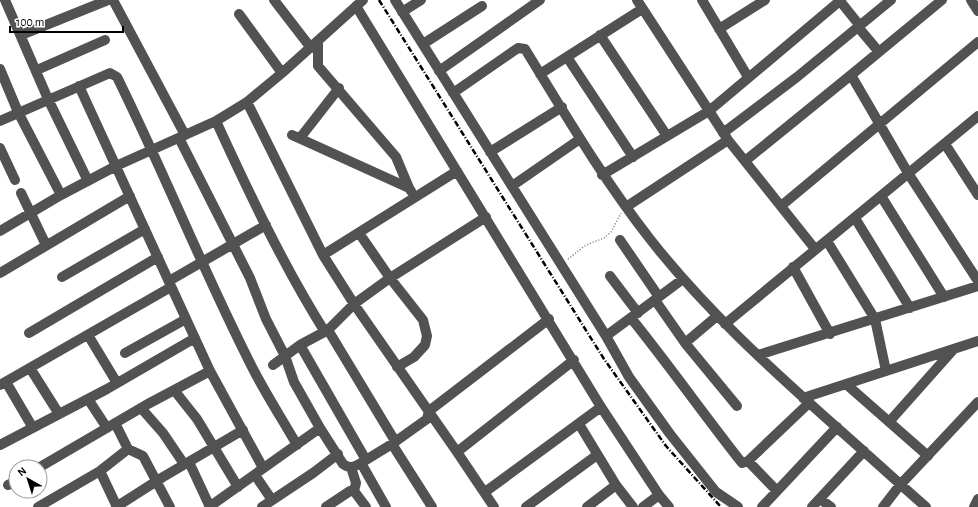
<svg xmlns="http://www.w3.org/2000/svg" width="978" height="507" font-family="'Alegreya Sans',sans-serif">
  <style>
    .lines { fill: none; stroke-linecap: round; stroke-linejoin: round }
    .path { stroke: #747474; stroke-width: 1.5; stroke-dasharray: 1 2; stroke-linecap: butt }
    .minor { stroke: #525252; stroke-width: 10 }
    .rail { stroke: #000; stroke-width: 2.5; stroke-dasharray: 6 2 1 2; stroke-linecap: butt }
  </style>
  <rect width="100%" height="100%" fill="#fff"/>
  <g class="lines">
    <path class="path" d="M568 259 586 245 604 238 611 232 621 213"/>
    <path class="minor" d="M5 0 48 99 88 181
      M113 0 185 135
      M274 0 311 48
      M395 0 606 336 629 377 670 434 716 492 738 507
      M637 0 728 140 815 249
      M702 0 748 77
      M971 0 978 11
      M840 1 860 26
      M356 6 601 407 659 495 669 507
      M402 12 421 0
      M239 14 282 73
      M858 27 879 52
      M719 29 765 0
      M21 35 108 0
      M600 35 667 136
      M318 41V66L396 157 409 188
      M423 44 482 6
      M567 57 633 157
      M0 69 18 112 61 195
      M37 70 105 40
      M439 71 540 0
      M540 74 642 9
      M851 75 908 173 978 281
      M79 86 210 371 263 468
      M453 93 518 48 525 49C565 114 603 179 650 239 704 308 769 367 834 425 865 452 895 480 926 507
      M247 102 323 255 354 304 457 452 574 360
      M0 121 110 73 117 77C163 170 202 268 249 361 263 390 281 417 297 445
      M216 121C249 193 283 265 325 332
      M723 133 797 77 891 0
      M292 135 409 188 411 191
      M179 138 250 278 266 319 285 356 294 382 320 428 343 464C350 469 354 467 361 463L392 444 427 419 429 411 549 319
      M300 138 339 88
      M945 144 978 195
      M0 148 15 180
      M490 152 562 107
      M745 161 851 75 942 0
      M602 175 709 111 841 0
      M512 186 580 139
      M21 193 46 245
      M881 196 944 297
      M781 206 978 42
      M626 207 728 140
      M855 218 910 308
      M0 231 61 195 116 166 216 121 247 102 282 73 363 0
      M359 233 390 278 423 320 427 336 425 345 414 357 397 367
      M620 240 659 297
      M827 241 875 319 886 371
      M323 255 457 171
      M793 267 830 334
      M0 273 130 196
      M610 276 638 313
      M62 277 145 229
      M169 281 266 225
      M655 300 685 343 737 406
      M631 318C669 365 704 415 742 463L748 461 809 403
      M725 324 978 116
      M328 330 395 441
      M29 333 158 257
      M88 335 117 383
      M606 336 683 279
      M685 343 717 316
      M300 345 366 460
      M125 353 186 319
      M758 355 978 286
      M273 365 300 345 328 330 354 304 390 278 486 217
      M30 368 59 414
      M6 382 33 428
      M846 384 928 456
      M0 385 171 287
      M174 390 197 419 238 487
      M803 398 978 341
      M88 399 107 428
      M141 408 163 433 184 464
      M889 422 953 350
      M115 423 128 449 143 456 170 507
      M579 424 616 485 633 507
      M392 444 432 507
      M0 445 107 389 195 338
      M457 452 494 507
      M748 461 777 491
      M189 462 210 507
      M361 463 386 507
      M40 467 146 405 210 371
      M351 467 356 483 354 491
      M100 471 117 507
      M255 475 272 500
      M8 485 16 481
      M485 492 601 407
      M820 499 831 507
      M38 507 100 471 128 449
      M116 507 163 477 243 430
      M209 507 320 428
      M262 507 313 473 338 454
      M326 507 350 491H354L366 507
      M526 507 597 455
      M587 507 616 485
      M643 507 659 495
      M762 507 837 427
      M812 507 864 451
      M883 507 900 485 978 402
      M974 507 978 499"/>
    <path class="rail" d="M379 0 604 359 666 446 721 507"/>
  </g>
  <g transform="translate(28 479) rotate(321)"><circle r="19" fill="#ffffff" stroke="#999999"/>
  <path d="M0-3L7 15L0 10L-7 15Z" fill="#000000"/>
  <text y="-6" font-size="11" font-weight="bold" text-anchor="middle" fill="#000000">N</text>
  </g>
  <path d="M10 26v6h113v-6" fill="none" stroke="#000000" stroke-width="2"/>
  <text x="16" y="26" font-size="12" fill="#000000" stroke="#ffffff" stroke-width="3" paint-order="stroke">100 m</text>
</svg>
